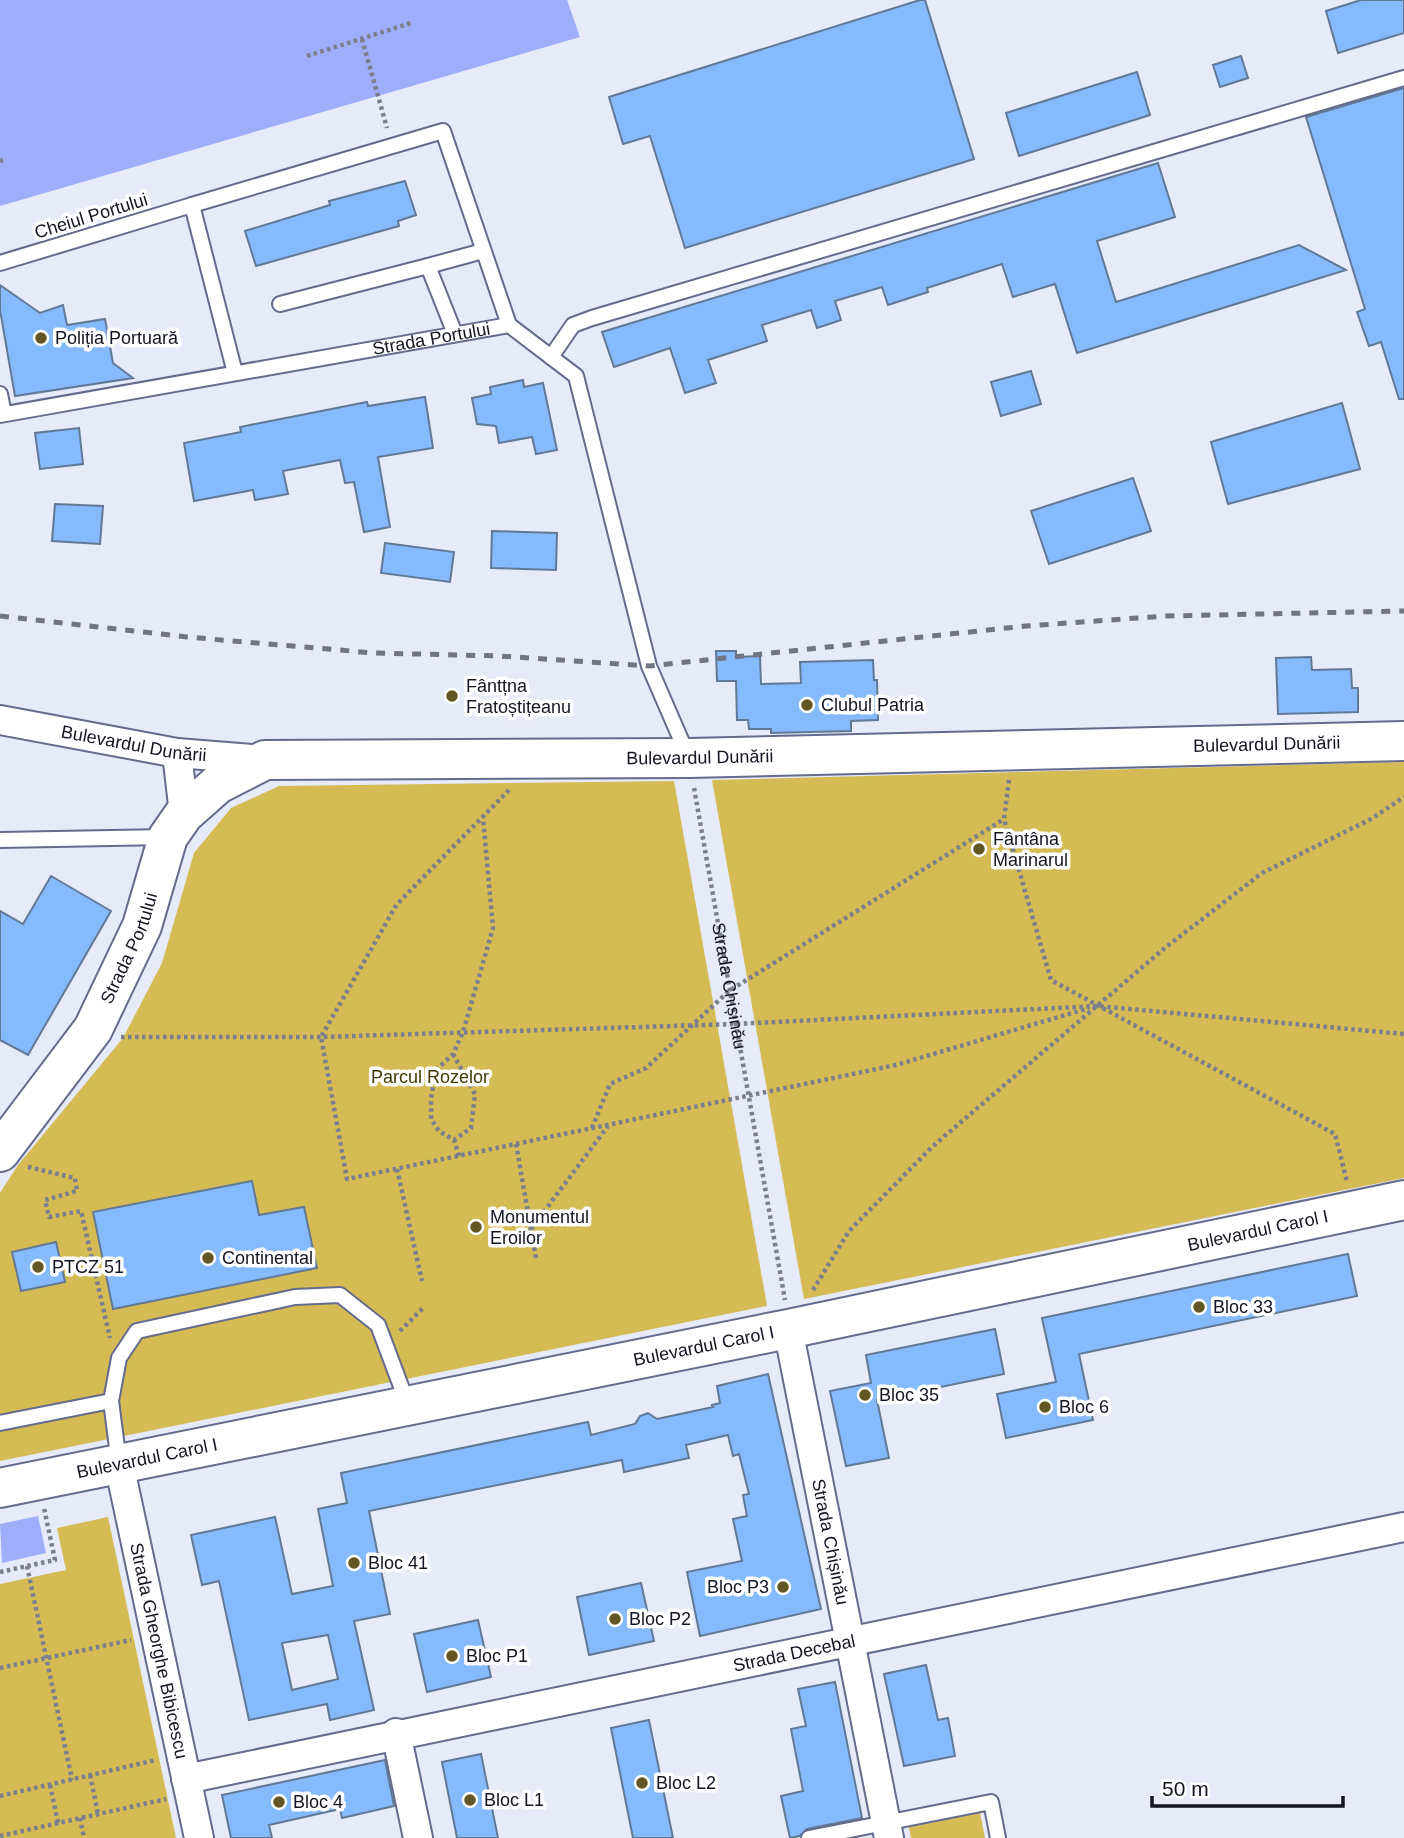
<svg xmlns="http://www.w3.org/2000/svg" width="1404" height="1838" font-family="Helvetica,sans-serif">
  <style>
    .green { fill: #d5bb54 }
    .water { fill: #9faefb }
    .building { fill: #85bafd; stroke: #627996; stroke-width: 2; fill-rule: evenodd }
    .lines { fill: none; stroke-linecap: round; stroke-linejoin: round }
    .lane-casing { stroke: #646b8c; stroke-width: 18 }
    .street-casing { stroke: #646b8c; stroke-width: 32 }
    .secondary-casing { stroke: #646b8c; stroke-width: 42 }
    .path { stroke: #7b7e8c; stroke-width: 4.5; stroke-dasharray: 3.5 3.5; stroke-linecap: butt }
    .lane { stroke: #fff; stroke-width: 14 }
    .street { stroke: #fff; stroke-width: 28 }
    .secondary { stroke: #fff; stroke-width: 38 }
    .rail { stroke: #717482; stroke-width: 5; stroke-dasharray: 9 9; stroke-linecap: butt }
    .poi-dot { fill: #635623; stroke: #fff; stroke-width: 2.5 }
    .labels { text-anchor: middle; stroke-width: 7; stroke-linejoin: round; paint-order: stroke }
    .street-label { font-size: 18px; fill: #131522; stroke: #fff }
    .poi-label { font-size: 18px; fill: #131522; stroke: #fff; text-anchor: start }
    .park-label { font-size: 18px; fill: #453a05; stroke: #fff }
  </style>
  <rect width="100%" height="100%" fill="#e6eaf9"/>
  <path class="green" d="M1404 762V1178L804 1299 712 780Z
    M674 781 767 1306 0 1461V1193L18 1165 123 1038 162 963 194 853 231 808 279 786Z
    M108 1517 176 1838H0V1584L66 1570 57 1528Z
    M980 1812 985 1838H911L909 1827Z"/>
  <path class="water" d="M0 0H567L580 37 0 206Z
    M38 1516 46 1553 2 1563 0 1524Z"/>
  <path class="building" d="M920 0H925L974 159 685 248 650 136 623 144 609 97Z
    M1361 0H1404V33L1338 53 1326 11Z
    M1241 56 1248 78 1220 87 1213 65Z
    M1137 72 1150 115 1019 156 1006 113Z
    M1404 88V399H1399L1381 342 1369 346 1357 312 1365 309 1306 117Z
    M1158 163 1175 217 1097 241 1116 302 1299 245 1346 270 1077 353 1055 284 1013 297 1002 264 927 288 928 292 888 305 882 287 835 301 841 320 817 328 811 310 762 325 767 341 708 360 716 383 685 393 670 348 614 367 602 332Z
    M405 181 416 215 398 221 399 226 256 266 245 231 330 205 329 201Z
    M0 285 40 313 63 305 67 325 105 319 113 363 133 378 15 396 0 310Z
    M1031 371 1041 404 1001 416 991 382Z
    M523 380 524 387 543 383 557 450 536 454 532 437 499 443 496 426 477 424 472 398 491 394 490 387Z
    M425 397 433 448 378 457 390 527 364 532 354 482 345 483 340 460 283 471 288 494 255 500 253 490 194 501 184 443 241 432 240 427 367 402 368 406Z
    M1342 403 1360 469 1228 504 1211 442Z
    M79 428 83 464 40 469 35 433Z
    M1133 478 1151 531 1049 564 1031 511Z
    M55 504 103 506 100 544 52 541Z
    M492 531 557 533 556 570 491 568Z
    M385 543 454 552 450 582 381 573Z
    M716 651H736V657L760 656 761 684 801 683 800 662 873 660 874 680H877L878 720 851 721V731L771 733V729H749L748 720H737L736 681H717Z
    M1311 657 1312 670 1351 669 1352 688H1358V712L1278 714 1276 658Z
    M51 876 111 911 28 1055 0 1040V911L23 924Z
    M252 1181 259 1215 304 1207 317 1268 113 1309 93 1212Z
    M56 1242 65 1282 21 1291 12 1252Z
    M1348 1254 1357 1296 1079 1354 1093 1420 1006 1438 997 1394 1056 1382 1042 1318Z
    M995 1329 1004 1374 877 1400 889 1458 846 1466 830 1391 871 1383 866 1355Z
    M768 1374 821 1609 700 1636 687 1572 742 1561 733 1519 747 1516 743 1495 749 1494 739 1454 733 1456 728 1435 686 1445 689 1458 624 1472 622 1460 369 1511 390 1614 354 1621 374 1710 330 1720 327 1704 249 1720 219 1581 202 1585 191 1535 275 1517 292 1594 333 1586 318 1509 347 1503 341 1473 588 1422 591 1435 635 1424 640 1416 648 1413 657 1419 713 1407 712 1405 720 1403 717 1386ZM328 1635 338 1679 292 1690 282 1643Z
    M641 1583 654 1641 589 1655 577 1597Z
    M478 1620 491 1677 427 1692 414 1634Z
    M926 1665 938 1720 948 1718 955 1756 904 1766 884 1674Z
    M835 1682 862 1818 807 1829 800 1836 790 1838 781 1796 803 1791 791 1729 806 1726 798 1689Z
    M649 1720 673 1838H633L611 1728Z
    M481 1754 498 1838H457L442 1762Z
    M385 1760 394 1806 342 1818 340 1809 269 1825 272 1838H231L222 1795Z"/>
  <g class="lines">
    <defs>
      <g id="lane">
        <path d="M0 263 192 205"/>
        <path d="M428 266 483 251"/>
        <path d="M280 304 428 266 455 334"/>
        <path d="M551 357 573 325 592 318 1404 78"/>
        <path d="M235 373 192 205 443 131 509 325"/>
        <path d="M0 394 4 414"/>
        <path id="s2" d="M0 415 509 325 576 376 649 666 688 756"/>
        <path d="M0 840 167 837"/>
        <path d="M0 1423 111 1401"/>
        <path d="M119 1463 111 1401 119 1358 137 1331 295 1297 340 1295 378 1325 408 1405"/>
        <path d="M809 1838 991 1802 998 1838"/>
      </g>
      <g id="street">
        <path id="s3" d="M0 720 177 753 265 760"/>
        <path d="M177 753 184 814"/>
        <path id="s4" d="M788 1329 889 1838"/>
        <path id="s5" d="M119 1464 199 1838"/>
        <path d="M396 1733 418 1838"/>
        <path id="s6" d="M186 1779 1404 1527"/>
      </g>
      <g id="secondary">
        <path id="s7" d="M0 1152 93 1029 142 926 168 837 184 814 218 784 265 760 689 758 1404 741"/>
        <path id="s8" d="M0 1488 788 1329 1404 1200"/>
      </g>
    </defs>
    <use href="#lane" class="lane-casing"/>
    <use href="#street" class="street-casing"/>
    <use href="#secondary" class="secondary-casing"/>
    <g class="path">
      <path d="M362 39 387 128"/>
      <path d="M307 56 411 23"/>
      <path d="M0 161 3 160"/>
      <path d="M1009 780 1004 819 1051 980 1335 1134 1347 1182"/>
      <path id="s1" d="M694 788 785 1300"/>
      <path d="M509 790 397 904 321 1037 347 1179 896 1065 1089 1008"/>
      <path d="M121 1037H321L735 1024 1097 1006 1404 1034"/>
      <path d="M453 1054 475 1094 471 1128 454 1140"/>
      <path d="M592 1128 610 1084 646 1068 729 991 1004 819"/>
      <path d="M516 1144 536 1258"/>
      <path d="M459 1156 454 1140 439 1131 431 1119V1098L436 1070 453 1054 463 1032 493 928 483 818"/>
      <path d="M28 1167 75 1178 77 1191 45 1200 49 1217 81 1211 110 1338"/>
      <path d="M397 1169 422 1281"/>
      <path d="M531 1229 608 1126"/>
      <path d="M813 1290 849 1231 933 1146 1166 947 1262 873 1371 819 1404 797"/>
      <path d="M400 1331 424 1307"/>
      <path d="M27 1566 72 1780"/>
      <path d="M0 1572 55 1560 44 1508"/>
      <path d="M0 1668 131 1640"/>
      <path d="M90 1775 98 1814"/>
      <path d="M50 1785 58 1823"/>
      <path d="M0 1796 156 1760"/>
      <path d="M80 1818 84 1838"/>
      <path d="M0 1836 166 1799"/>
    </g>
    <use href="#lane" class="lane"/>
    <use href="#street" class="street"/>
    <use href="#secondary" class="secondary"/>
    <path class="rail" d="M0 616 187 637 374 653 500 656 649 666 1026 626 1166 616 1404 611"/>
  </g>
  <g class="poi-dot">
    <circle cx="41" cy="338" r="7"/>
    <circle cx="452" cy="696" r="7"/>
    <circle cx="807" cy="705" r="7"/>
    <circle cx="979" cy="849" r="7"/>
    <circle cx="476" cy="1227" r="7"/>
    <circle cx="208" cy="1258" r="7"/>
    <circle cx="38" cy="1267" r="7"/>
    <circle cx="1199" cy="1307" r="7"/>
    <circle cx="865" cy="1395" r="7"/>
    <circle cx="1045" cy="1407" r="7"/>
    <circle cx="354" cy="1563" r="7"/>
    <circle cx="783" cy="1587" r="7"/>
    <circle cx="615" cy="1619" r="7"/>
    <circle cx="452" cy="1656" r="7"/>
    <circle cx="642" cy="1783" r="7"/>
    <circle cx="470" cy="1800" r="7"/>
    <circle cx="279" cy="1802" r="7"/>
  </g>
  <g class="labels">
    <g class="street-label">
      <text transform="translate(91 216) rotate(-17)" y="6">Cheiul Portului</text>
      <text dy="6" stroke="none"><textPath href="#s2" startOffset="438">Strada Portului</textPath></text>
      <text dy="6" stroke="none"><textPath href="#s3" startOffset="136">Bulevardul Dunării</textPath></text>
      <text dy="6" stroke="none"><textPath href="#s7" startOffset="1489">Bulevardul Dunării</textPath></text>
      <text dy="6" stroke="none"><textPath href="#s7" startOffset="922">Bulevardul Dunării</textPath></text>
      <text dy="6" stroke="none"><textPath href="#s7" startOffset="243">Strada Portului</textPath></text>
      <text dy="6" stroke="none"><textPath href="#s1" startOffset="201">Strada Chișinău</textPath></text>
      <text dy="6" stroke="none"><textPath href="#s8" startOffset="1284">Bulevardul Carol I</textPath></text>
      <text dy="6" stroke="none"><textPath href="#s8" startOffset="718">Bulevardul Carol I</textPath></text>
      <text dy="6" stroke="none"><textPath href="#s8" startOffset="150">Bulevardul Carol I</textPath></text>
      <text dy="6" stroke="none"><textPath href="#s4" startOffset="217">Strada Chișinău</textPath></text>
      <text dy="6" stroke="none"><textPath href="#s5" startOffset="191">Strada Gheorghe Bibicescu</textPath></text>
      <text dy="6" stroke="none"><textPath href="#s6" startOffset="621">Strada Decebal</textPath></text>
    </g>
    <g class="poi-label">
      <text x="55" y="344">Poliția Portuară</text>
      <text x="466" y="692">Fântțna<tspan x="466" dy="21">Fratoștițeanu</tspan></text>
      <text x="821" y="711">Clubul Patria</text>
      <text x="993" y="845">Fântâna<tspan x="993" dy="21">Marinarul</tspan></text>
      <text x="490" y="1223">Monumentul<tspan x="490" dy="21">Eroilor</tspan></text>
      <text x="222" y="1264">Continental</text>
      <text x="52" y="1273">PTCZ 51</text>
      <text x="1213" y="1313">Bloc 33</text>
      <text x="879" y="1401">Bloc 35</text>
      <text x="1059" y="1413">Bloc 6</text>
      <text x="368" y="1569">Bloc 41</text>
      <text x="769" y="1593" text-anchor="end">Bloc P3</text>
      <text x="629" y="1625">Bloc P2</text>
      <text x="466" y="1662">Bloc P1</text>
      <text x="656" y="1789">Bloc L2</text>
      <text x="484" y="1806">Bloc L1</text>
      <text x="293" y="1808">Bloc 4</text>
    </g>
    <g class="park-label">
      <text x="430" y="1083">Parcul Rozelor</text>
    </g>
  </g>
  <path d="M1152 1796v10h191v-10" fill="none" stroke="#131522" stroke-width="3.5"/>
  <text x="1162" y="1796" font-size="21" fill="#131522" stroke="#ffffff" stroke-width="5" paint-order="stroke">50 m</text>
</svg>
